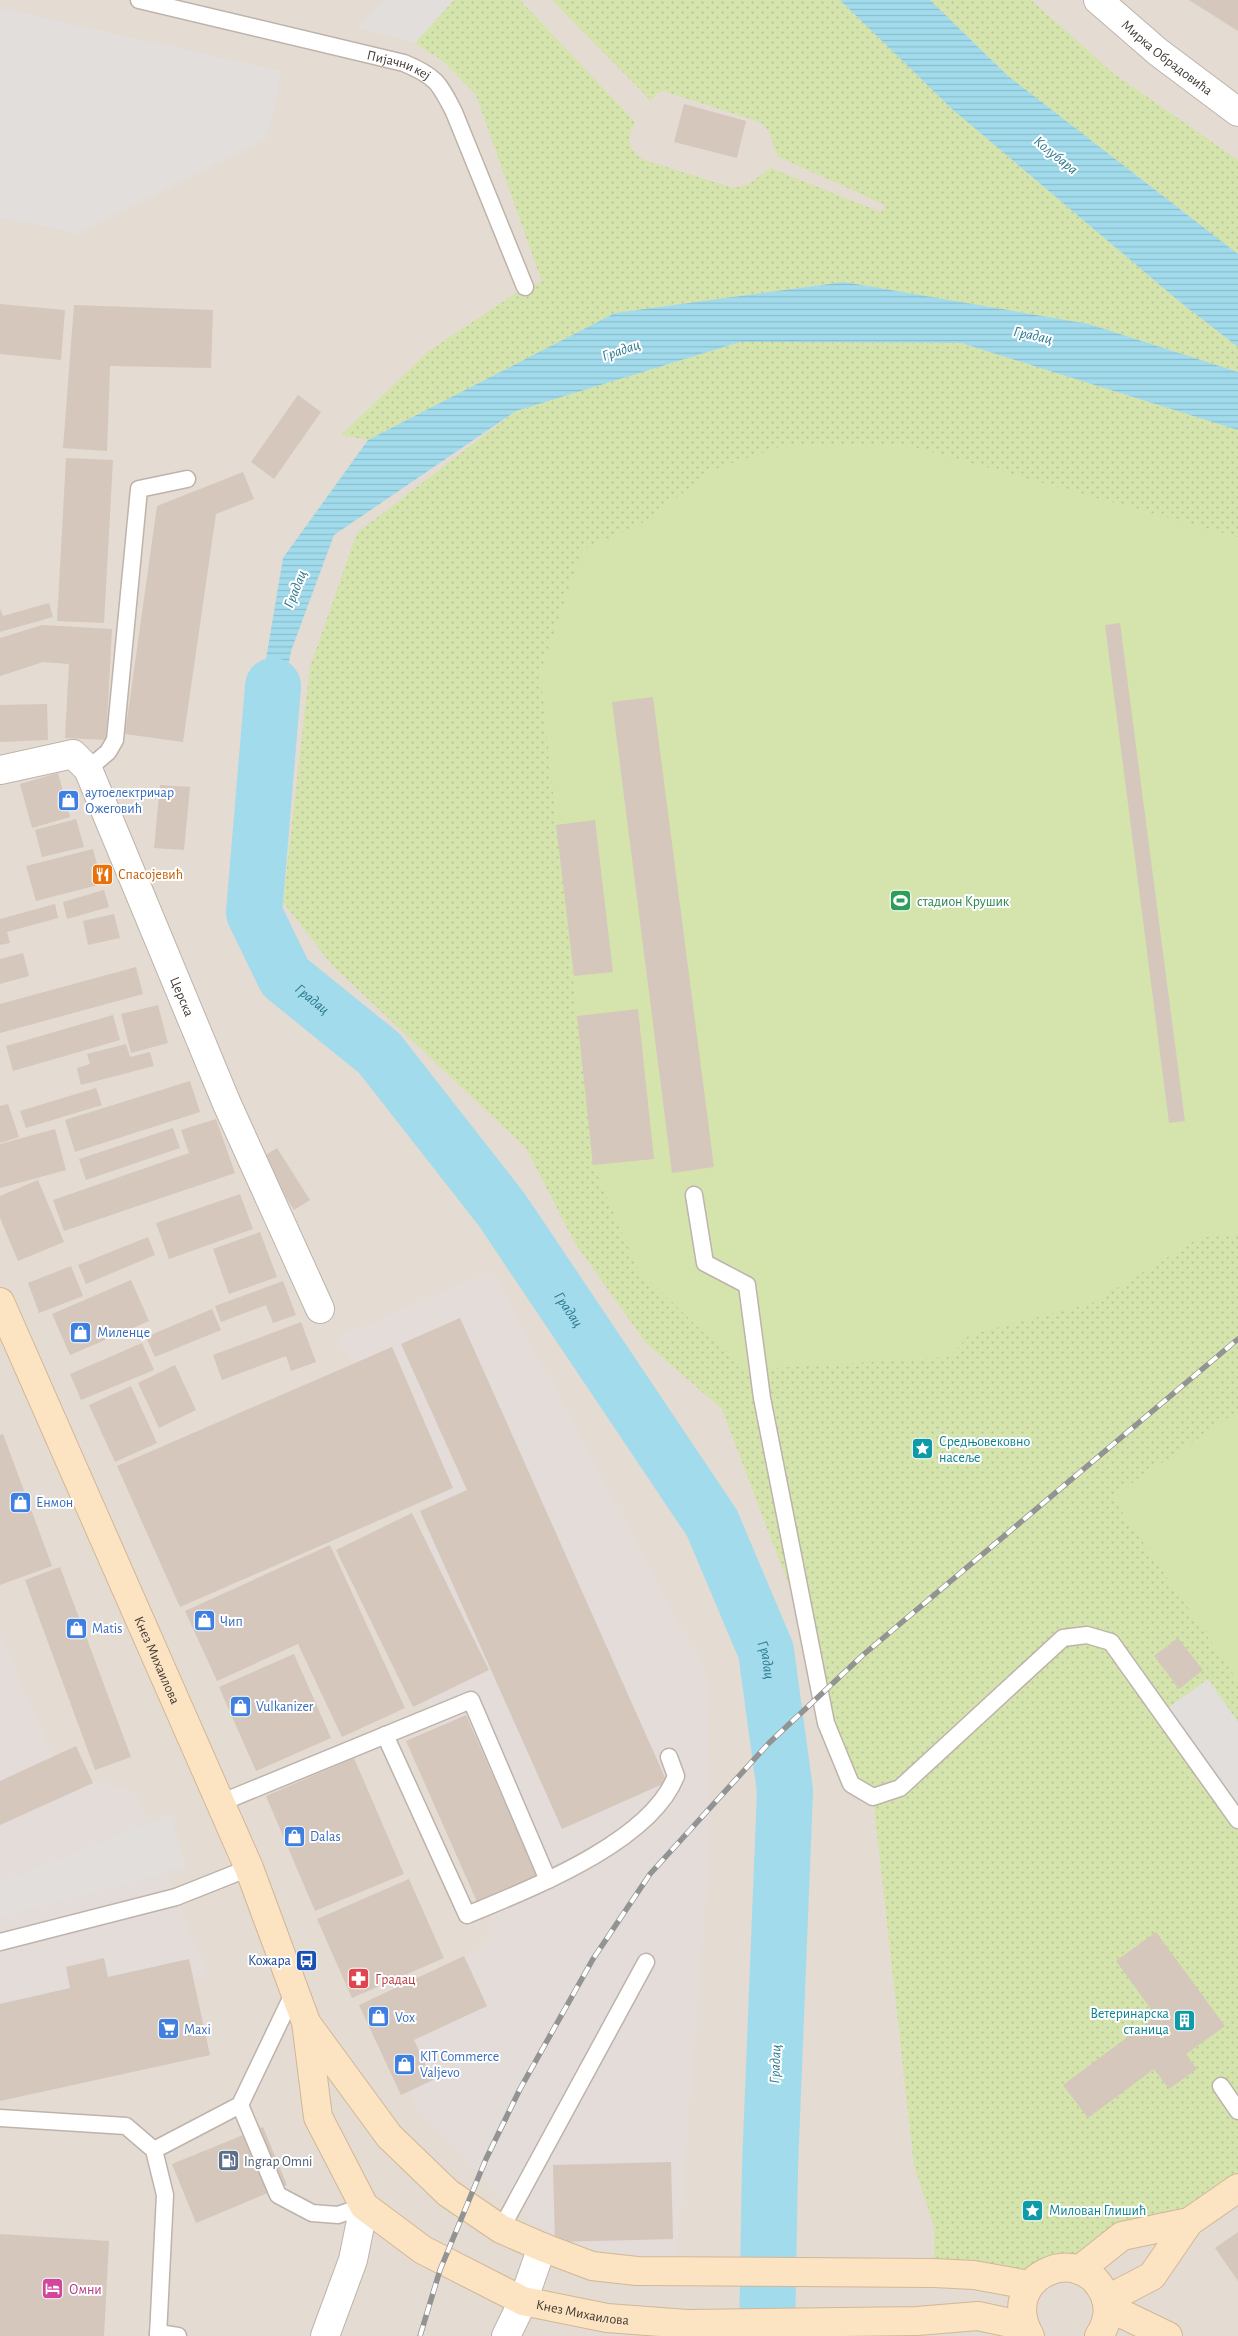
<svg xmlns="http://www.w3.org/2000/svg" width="1238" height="2336" font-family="'Alegreya Sans',sans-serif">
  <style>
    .residential { fill: #e4dbd2 }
    .industrial { fill: #e3dcd8 }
    .grass { fill: url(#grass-dots) }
    .park { fill: #d5e4ad }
    .parking { fill: #e1dedc }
    .water { fill: url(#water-rules) }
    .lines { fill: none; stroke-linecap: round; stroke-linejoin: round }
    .river { stroke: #a1dbec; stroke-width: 56 }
    .building { fill: #d5c7bc }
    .service-casing { stroke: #beb3aa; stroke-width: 19 }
    .minor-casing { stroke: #beb3aa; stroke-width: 30 }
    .tertiary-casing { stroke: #beb3aa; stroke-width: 30 }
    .secondary-casing { stroke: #d2b797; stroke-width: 30 }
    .service { stroke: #fff; stroke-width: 16 }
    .minor { stroke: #fff; stroke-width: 28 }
    .tertiary { stroke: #fff; stroke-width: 28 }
    .secondary { stroke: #fce3c2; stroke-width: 28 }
    .rail-casing { stroke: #939393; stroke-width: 5.5 }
    .rail { stroke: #fff; stroke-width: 4; stroke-dasharray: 11; stroke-linecap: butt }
    .labels { text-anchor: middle; stroke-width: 4; stroke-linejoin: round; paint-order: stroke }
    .street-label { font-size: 14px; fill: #423a34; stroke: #fff }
    .shop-label { font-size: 14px; fill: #366cbe; stroke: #fff; text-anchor: start }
    .food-label { font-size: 14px; fill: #c56008; stroke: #fff; text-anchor: start }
    .leisure-label { font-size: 14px; fill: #27864d; stroke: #fff; text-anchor: start }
    .culture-label { font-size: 14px; fill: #0d838f; stroke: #fff; text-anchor: start }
    .transit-label { font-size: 14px; fill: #164399; stroke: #fff; text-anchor: end }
    .health-label { font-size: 14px; fill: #be3a42; stroke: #fff; text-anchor: start }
    .service-label { font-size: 14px; fill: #4e5e75; stroke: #fff; text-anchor: start }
    .hotel-label { font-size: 14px; fill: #b23c85; stroke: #fff; text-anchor: start }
    .water-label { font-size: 15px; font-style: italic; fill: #2e7a91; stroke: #fff }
  </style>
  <defs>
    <pattern id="grass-dots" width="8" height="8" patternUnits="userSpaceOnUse" patternTransform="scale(1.25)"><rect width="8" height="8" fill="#d5e4ad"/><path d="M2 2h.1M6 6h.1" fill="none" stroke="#b8c495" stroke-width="1.8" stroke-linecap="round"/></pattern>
    <pattern id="water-rules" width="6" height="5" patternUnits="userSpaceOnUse" patternTransform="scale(1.25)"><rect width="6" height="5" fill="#a1dbec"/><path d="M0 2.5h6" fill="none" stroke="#8cbdcb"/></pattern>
  </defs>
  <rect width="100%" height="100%" fill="#f1eae3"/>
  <path class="residential" d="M0 0H1238V2336H0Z"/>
  <path class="industrial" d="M492 1270 707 1675 710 1851 677 2263 572 2253 489 2185 414 2103 383 2025 489 1937V1843L416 1682 354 1563 446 1524 336 1338Z
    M0 1632 60 1773 135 1791 208 1977 0 2019Z"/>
  <path class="grass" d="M454 0H520L635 122C627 140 626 148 644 160L733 188 747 185 771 168 880 212 885 209 883 204 777 156 769 131 760 122 663 91 657 93 651 101 552 0H840L952 109 1180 302 1238 347V372L1089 324 844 282 615 313 368 440 341 435 429 351 525 287 542 282 476 95 443 61 415 43Z
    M930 0H1031L1113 73 1238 160V254L1008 76Z
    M740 342 961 343 1238 430V2188L1039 2276 934 2273V2226L914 2166 873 1797 851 1784 807 1633 722 1409 646 1343 575 1243 526 1148 332 965 283 902 310 667 357 533 516 411Z"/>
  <path class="park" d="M787 444H902L1238 537V1236L1201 1237 1092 1303 969 1335 950 1357 743 1370 638 1270 593 1165 540 672 583 549 641 524 715 469Z
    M1238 1411V1681L1112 1497Z"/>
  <path class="parking" d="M383 0H454L415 43 358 28Z
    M0 8 282 71 267 138 78 234 0 217Z
    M1208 1679 1238 1722V1820L1162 1712Z
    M171 1814 186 1867 0 1917V1883Z"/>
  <path class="water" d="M840 0H930L1008 76 1238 254V347L1180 302 952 109Z
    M844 282 1089 324 1238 372V430L961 343 740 342 516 411 334 535 291 651 268 774 259 701 283 558 368 440 615 313Z"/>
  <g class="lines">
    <path class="river" id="s1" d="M273 686 254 913 285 977 379 1053 502 1210 712 1523 766 1651 785 1791 770 2167 767 2336"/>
  </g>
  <path class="building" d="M1189 0H1238V31Z
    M684 104 746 121 737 158 674 142Z
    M0 304 65 310 61 360 0 354Z
    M74 305 213 310 211 368 110 366 107 451 63 448Z
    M298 395 321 412 274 479 251 462Z
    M66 458 113 460 104 623 57 621Z
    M243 472 254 499 216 514 183 742 125 734 157 506Z
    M49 603 53 617 0 632V609L3 616Z
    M1120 623 1185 1121 1169 1123 1105 625Z
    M42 625 112 629 106 740 65 738 69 664 43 662 0 676V638Z
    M653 697 714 1167 672 1173 612 702Z
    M47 704 48 740 0 742V705Z
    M58 773 70 817 32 828 20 784Z
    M160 785 190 787 184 850 154 848Z
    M76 819 84 847 42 857 35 830Z
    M595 820 613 972 574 976 556 825Z
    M93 849 102 884 36 901 26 866Z
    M104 890 109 907 67 919 63 902Z
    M55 904 58 918 7 932 10 943 0 945V919Z
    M114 914 120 938 88 945 83 921Z
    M23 953 29 976 0 984V959Z
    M136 967 143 994 0 1033V1004Z
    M158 1005 168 1043 131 1053 121 1014Z
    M638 1009 654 1159 593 1165 577 1016Z
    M113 1015 120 1040 13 1071 6 1046Z
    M126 1044 130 1057 150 1052 154 1066 81 1085 77 1068 90 1064 87 1054Z
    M190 1081 200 1112 75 1152 65 1120Z
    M96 1088 102 1105 26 1128 20 1111Z
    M8 1104 19 1137 0 1143V1106Z
    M216 1119 235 1173 64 1231 53 1200 189 1153 181 1130Z
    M173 1128 180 1148 86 1180 79 1159Z
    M55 1129 66 1170 0 1188V1144Z
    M277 1148 310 1200 294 1210 261 1158Z
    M38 1180 64 1242 18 1261 0 1218V1196Z
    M240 1194 253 1229 169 1259 156 1223Z
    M260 1232 277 1277 229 1294 213 1249Z
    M148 1237 155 1255 86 1284 78 1265Z
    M71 1266 83 1296 39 1313 28 1283Z
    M131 1280 149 1321 70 1355 52 1314Z
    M283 1281 296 1315 273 1323 266 1305 221 1322 215 1306Z
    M212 1309 221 1330 155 1357 146 1337Z
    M460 1318 667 1782 562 1829 420 1511 467 1490 401 1344Z
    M301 1322 316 1362 291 1371 286 1356 222 1380 213 1355Z
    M142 1343 154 1370 81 1400 70 1374Z
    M392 1347 453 1488 180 1607 117 1466Z
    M175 1365 196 1410 159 1428 138 1383Z
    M131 1386 157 1443 115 1462 89 1405Z
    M3 1434 52 1566 0 1585V1435Z
    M412 1513 489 1670 413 1707 336 1550Z
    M330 1545 405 1708 342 1737 298 1644 217 1681 185 1611Z
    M60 1567 131 1757 95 1770 25 1580Z
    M1178 1638 1203 1670 1179 1689 1154 1656Z
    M294 1654 331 1738 256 1771 219 1687Z
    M466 1715 538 1878 478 1904 406 1741Z
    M76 1746 93 1783 0 1825V1781Z
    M354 1758 404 1874 315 1911 266 1796Z
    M409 1879 444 1958 352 1998 317 1919Z
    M1156 1932 1225 2026 1186 2054 1197 2069 1169 2089 1154 2069 1088 2118 1063 2085 1156 2016 1116 1961Z
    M464 1956 487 2006 414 2040 433 2080 401 2095 359 2005Z
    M104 1958 108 1977 189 1959 210 2055 0 2101V2004L70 1988 66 1967Z
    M263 2127 287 2185 196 2223 172 2164Z
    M671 2162 673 2239 555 2242 553 2165Z
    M1238 2232V2281L1215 2248Z
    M0 2234 109 2241 104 2336H0Z"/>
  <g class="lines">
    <defs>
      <g id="service">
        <path id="s2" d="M139 0 404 63C435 76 439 82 454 112L525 287"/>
        <path d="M88 769 108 752 115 740 139 489 187 479"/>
        <path d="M694 1195 705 1263 747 1285 762 1398 826 1723 851 1784 873 1797 900 1788 1063 1638 1087 1635 1111 1642 1238 1820"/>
        <path d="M385 1735 467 1915C529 1889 650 1843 676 1776L669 1757"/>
        <path d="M220 1803 471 1700 548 1880"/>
        <path d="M0 1942 176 1897 249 1868"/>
        <path d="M1221 2086 1238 2111"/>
        <path d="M240 2105 278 2195 312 2213 338 2215 364 2206"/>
        <path d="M0 2118 126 2126 154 2150 165 2195 158 2336"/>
        <path d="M154 2150 240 2105 295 1990"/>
        <path d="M501 2229 646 1962"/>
        <path d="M158 2333 178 2336"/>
      </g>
      <g id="minor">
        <path id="s3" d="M0 770 73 754 88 769 227 1104 320 1309"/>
        <path d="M325 2336 353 2260 364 2206"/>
        <path d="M506 2336 523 2301 542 2247"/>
      </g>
      <g id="tertiary">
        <path id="s4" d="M1098 0 1158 52 1238 112"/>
      </g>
      <g id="secondary">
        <path id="s5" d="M0 1302 249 1868 306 2022 318 2117 364 2206 423 2250 523 2301 607 2318 687 2324 917 2321 978 2316 1024 2326"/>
        <path d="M307 2024 389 2136 448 2193 501 2229 542 2247 592 2266 637 2271 934 2273 974 2275 1029 2285"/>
        <path d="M1079 2270 1122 2236 1189 2222"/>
        <path d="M1106 2300 1152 2276 1189 2222 1238 2188"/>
        <path d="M1108 2307 1168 2336"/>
        <path d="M1030 2336C996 2278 1081 2238 1105 2296 1110 2309 1107 2324 1099 2336"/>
      </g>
    </defs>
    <use href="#service" class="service-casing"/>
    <use href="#minor" class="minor-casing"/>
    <use href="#tertiary" class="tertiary-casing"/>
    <use href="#secondary" class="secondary-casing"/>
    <use href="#service" class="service"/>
    <use href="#minor" class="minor"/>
    <use href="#tertiary" class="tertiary"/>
    <use href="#secondary" class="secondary"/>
    <defs>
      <path id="rail" d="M420 2336 440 2270 486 2159 520 2089 593 1959 650 1874 769 1743 863 1655 1238 1339"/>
    </defs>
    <use href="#rail" class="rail-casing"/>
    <use href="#rail" class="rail"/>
  </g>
  <defs>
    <symbol id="shop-square" viewBox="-11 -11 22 22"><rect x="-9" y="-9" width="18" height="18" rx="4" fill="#3f7fe0" stroke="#fff"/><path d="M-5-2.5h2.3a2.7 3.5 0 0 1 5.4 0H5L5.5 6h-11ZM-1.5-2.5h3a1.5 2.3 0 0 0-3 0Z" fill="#fff"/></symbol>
    <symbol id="restaurant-square" viewBox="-11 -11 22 22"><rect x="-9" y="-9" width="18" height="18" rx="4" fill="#e8710a" stroke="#fff"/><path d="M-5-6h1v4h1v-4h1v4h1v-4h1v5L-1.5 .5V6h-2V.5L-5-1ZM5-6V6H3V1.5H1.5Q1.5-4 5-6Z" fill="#fff"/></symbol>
    <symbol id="stadium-square" viewBox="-11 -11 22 22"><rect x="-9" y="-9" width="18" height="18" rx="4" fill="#2e9e5b" stroke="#fff"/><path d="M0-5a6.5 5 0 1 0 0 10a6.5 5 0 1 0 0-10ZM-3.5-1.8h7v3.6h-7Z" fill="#fff"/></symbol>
    <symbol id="sight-square" viewBox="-11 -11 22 22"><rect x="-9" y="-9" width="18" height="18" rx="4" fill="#0f9aa8" stroke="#fff"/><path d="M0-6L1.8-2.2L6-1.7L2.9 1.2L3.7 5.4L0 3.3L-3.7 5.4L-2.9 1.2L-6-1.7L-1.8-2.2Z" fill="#fff"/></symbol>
    <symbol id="bus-square" viewBox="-11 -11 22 22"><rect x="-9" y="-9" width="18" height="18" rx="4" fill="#1a4fb4" stroke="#fff"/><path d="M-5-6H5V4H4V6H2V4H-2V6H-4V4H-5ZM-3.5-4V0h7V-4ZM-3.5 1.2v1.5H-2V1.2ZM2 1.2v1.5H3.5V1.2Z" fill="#fff"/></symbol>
    <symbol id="pharmacy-square" viewBox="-11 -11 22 22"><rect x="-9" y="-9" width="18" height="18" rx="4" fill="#e0444e" stroke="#fff"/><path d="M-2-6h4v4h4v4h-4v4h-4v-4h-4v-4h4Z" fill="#fff"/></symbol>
    <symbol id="building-square" viewBox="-11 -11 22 22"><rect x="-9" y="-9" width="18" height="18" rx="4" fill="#0f9aa8" stroke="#fff"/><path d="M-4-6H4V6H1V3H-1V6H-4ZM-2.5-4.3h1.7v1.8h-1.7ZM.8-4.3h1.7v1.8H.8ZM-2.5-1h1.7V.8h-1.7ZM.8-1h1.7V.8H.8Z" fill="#fff"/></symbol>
    <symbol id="supermarket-square" viewBox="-11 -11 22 22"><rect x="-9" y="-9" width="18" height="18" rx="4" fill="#3f7fe0" stroke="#fff"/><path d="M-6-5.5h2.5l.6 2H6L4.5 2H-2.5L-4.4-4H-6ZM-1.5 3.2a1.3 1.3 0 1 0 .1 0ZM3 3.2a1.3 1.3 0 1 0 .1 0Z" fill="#fff"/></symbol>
    <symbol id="fuel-square" viewBox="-11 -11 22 22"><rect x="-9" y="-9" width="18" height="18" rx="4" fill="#5c6f8a" stroke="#fff"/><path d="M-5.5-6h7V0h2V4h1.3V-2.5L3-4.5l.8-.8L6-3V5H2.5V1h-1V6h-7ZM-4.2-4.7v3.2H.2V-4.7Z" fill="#fff"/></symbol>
    <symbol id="hotel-square" viewBox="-11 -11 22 22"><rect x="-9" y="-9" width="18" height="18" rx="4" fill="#d1479c" stroke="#fff"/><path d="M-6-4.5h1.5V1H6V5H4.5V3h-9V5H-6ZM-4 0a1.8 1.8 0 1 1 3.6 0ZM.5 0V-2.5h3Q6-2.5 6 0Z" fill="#fff"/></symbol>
  </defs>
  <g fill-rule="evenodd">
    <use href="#shop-square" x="56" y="788" width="25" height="25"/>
    <use href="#restaurant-square" x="90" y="862" width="25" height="25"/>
    <use href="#stadium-square" x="888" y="888" width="25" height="25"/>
    <use href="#shop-square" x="68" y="1320" width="25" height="25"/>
    <use href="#sight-square" x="910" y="1436" width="25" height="25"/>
    <use href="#shop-square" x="8" y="1490" width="25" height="25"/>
    <use href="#shop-square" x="192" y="1608" width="25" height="25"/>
    <use href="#shop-square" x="64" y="1616" width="25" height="25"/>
    <use href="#shop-square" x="228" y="1694" width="25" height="25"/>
    <use href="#shop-square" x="282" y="1824" width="25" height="25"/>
    <use href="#bus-square" x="294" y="1948" width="25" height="25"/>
    <use href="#pharmacy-square" x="346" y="1966" width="25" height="25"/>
    <use href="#shop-square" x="366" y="2004" width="25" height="25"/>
    <use href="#building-square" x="1172" y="2008" width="25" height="25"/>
    <use href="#supermarket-square" x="156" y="2016" width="25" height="25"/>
    <use href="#shop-square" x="392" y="2052" width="25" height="25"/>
    <use href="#fuel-square" x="216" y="2148" width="25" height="25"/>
    <use href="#sight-square" x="1020" y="2198" width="25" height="25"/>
    <use href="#hotel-square" x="40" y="2276" width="25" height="25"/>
  </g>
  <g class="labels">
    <g class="street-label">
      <text dy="5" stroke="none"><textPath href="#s4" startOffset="90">Мирка Обрадовића</textPath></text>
      <text dy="5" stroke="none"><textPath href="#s2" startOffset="268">Пијачни кеј</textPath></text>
      <text dy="5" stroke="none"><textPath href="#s3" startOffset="342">Церска</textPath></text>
      <text dy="5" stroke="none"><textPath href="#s5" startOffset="391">Кнез Михаилова</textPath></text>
      <text dy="5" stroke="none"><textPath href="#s5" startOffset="1225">Кнез Михаилова</textPath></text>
    </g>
    <g class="shop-label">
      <text x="85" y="797">аутоелектричар<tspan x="85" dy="16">Ожеговић</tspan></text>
      <text x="97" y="1337">Миленце</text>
      <text x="36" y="1507">Енмон</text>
      <text x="220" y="1626">Чип</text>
      <text x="92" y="1633">Matis</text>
      <text x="256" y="1711">Vulkanizer</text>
      <text x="310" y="1841">Dalas</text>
      <text x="395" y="2022">Vox</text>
      <text x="184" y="2034">Maxi</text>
      <text x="420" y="2061">KIT Commerce<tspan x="420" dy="16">Valjevo</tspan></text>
    </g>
    <g class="food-label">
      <text x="118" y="879">Спасојевић</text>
    </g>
    <g class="leisure-label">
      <text x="917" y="906">стадион Крушик</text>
    </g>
    <g class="culture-label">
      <text x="939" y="1446">Средњовековно<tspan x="939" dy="16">насеље</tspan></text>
      <text x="1169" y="2018" text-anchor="end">Ветеринарска<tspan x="1169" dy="16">станица</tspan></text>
      <text x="1049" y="2215">Милован Глишић</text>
    </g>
    <g class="transit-label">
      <text x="291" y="1965">Кожара</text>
    </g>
    <g class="health-label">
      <text x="375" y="1984">Градац</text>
    </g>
    <g class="service-label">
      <text x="244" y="2166">Ingrap Omni</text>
    </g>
    <g class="hotel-label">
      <text x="69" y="2294">Омни</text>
    </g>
    <g class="water-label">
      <text transform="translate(1056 155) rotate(39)" y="5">Колубара</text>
      <text transform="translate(1033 335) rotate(12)" y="5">Градац</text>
      <text transform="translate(621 350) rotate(-19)" y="5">Градац</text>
      <text transform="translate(295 589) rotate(-68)" y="5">Градац</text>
      <text dy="5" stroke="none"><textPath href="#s1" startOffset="334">Градац</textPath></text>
      <text dy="5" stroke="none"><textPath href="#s1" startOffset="739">Градац</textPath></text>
      <text dy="5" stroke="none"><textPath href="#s1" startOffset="1144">Градац</textPath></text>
      <text transform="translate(775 2064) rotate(-88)" y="5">Градац</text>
    </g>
  </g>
</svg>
